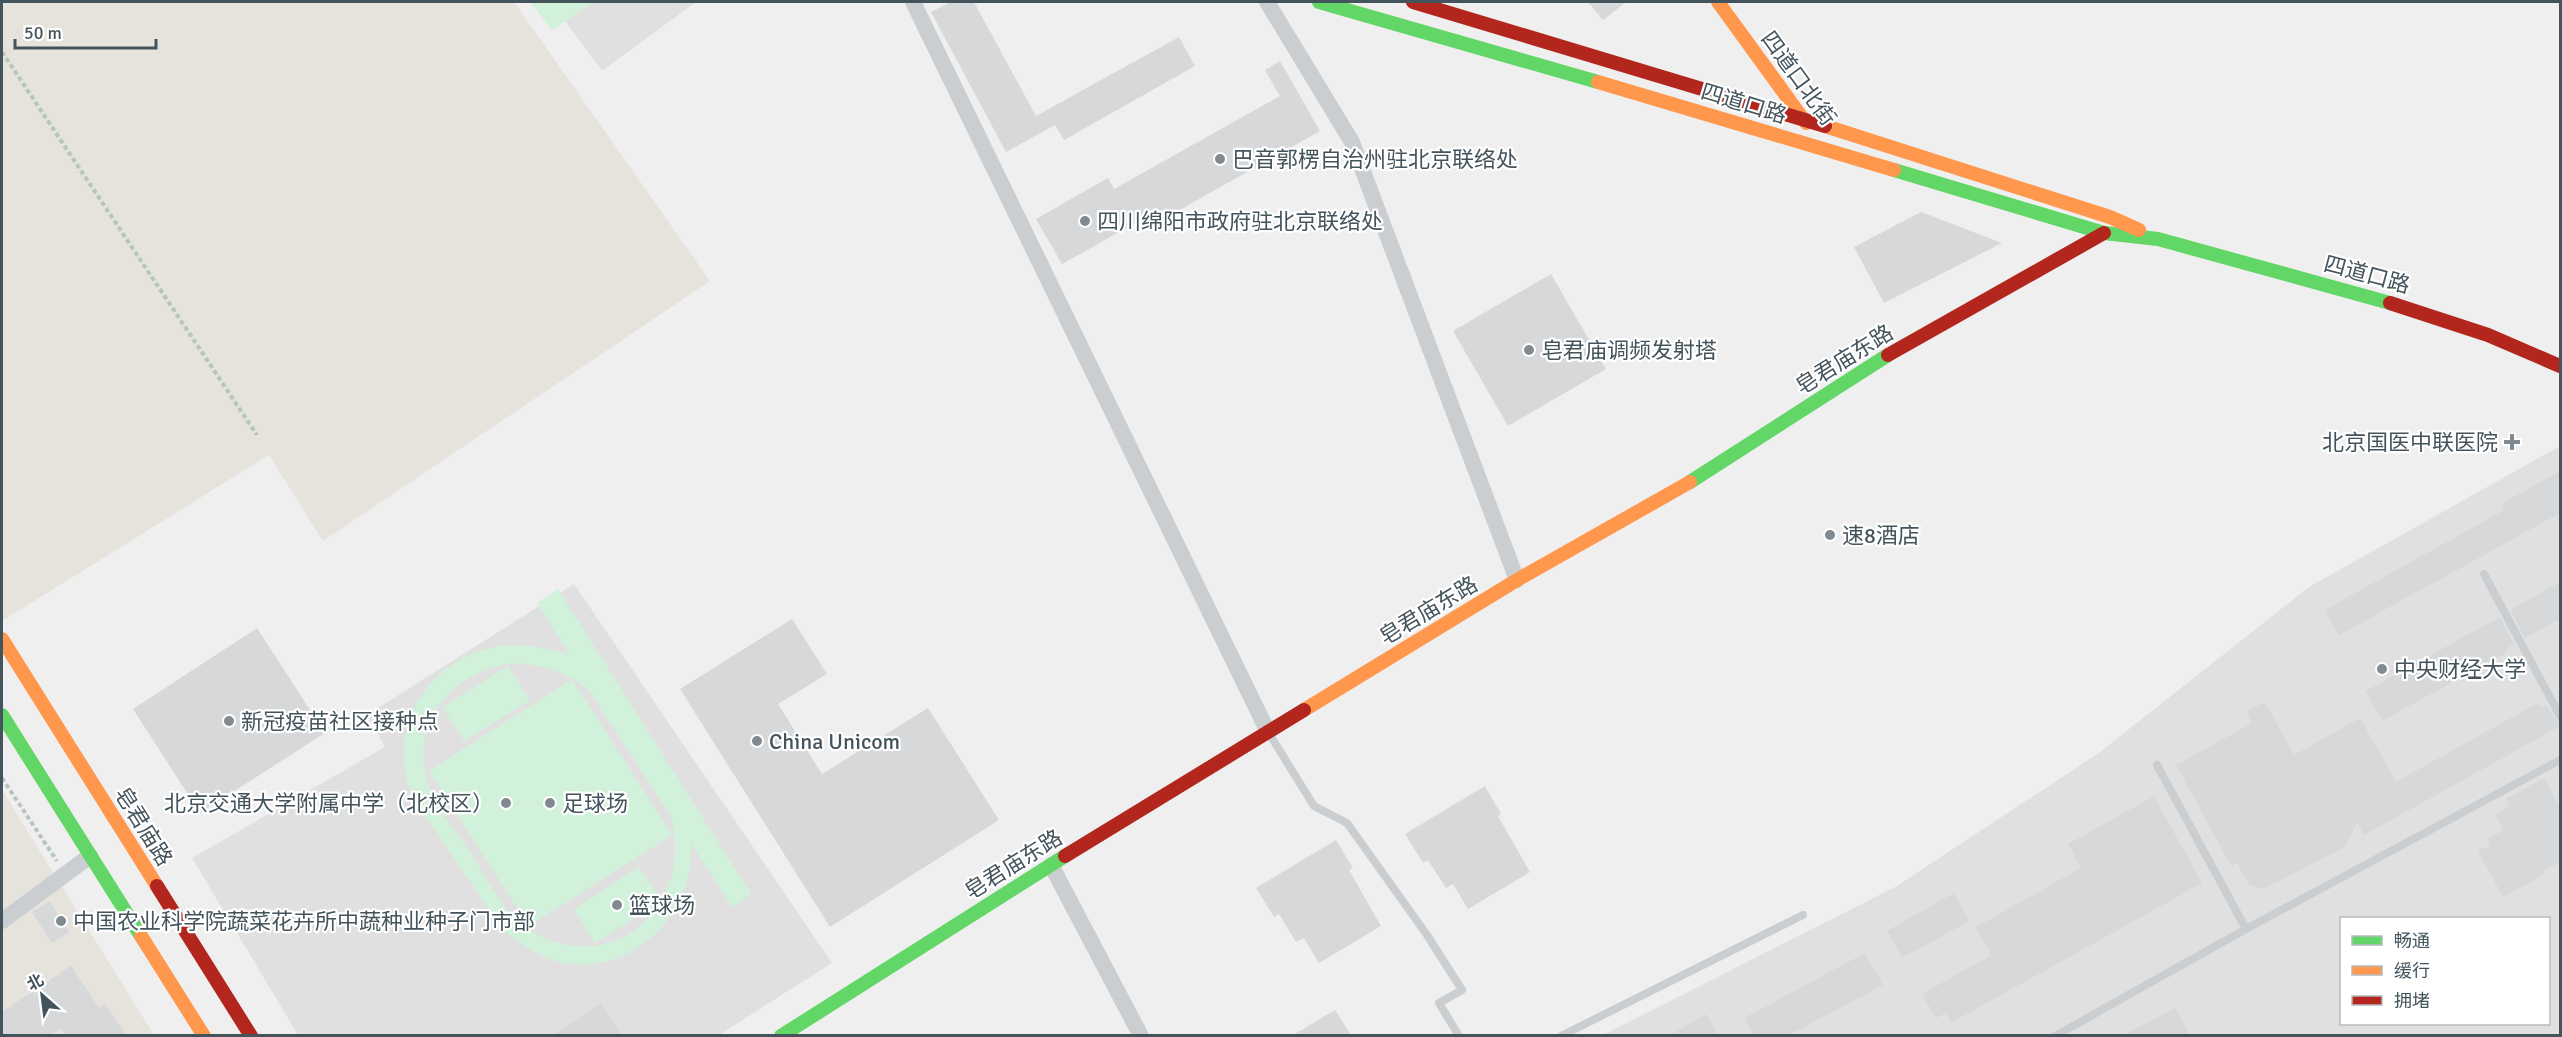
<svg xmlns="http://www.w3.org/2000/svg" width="2562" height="1037" font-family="Signika,'Noto Sans SC',sans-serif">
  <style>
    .commercial { fill: #e6e2dc }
    .education { fill: #e1e0e1; fill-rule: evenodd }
    .green { fill: #d1f1da; fill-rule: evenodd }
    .building { fill: #d6d8d9 }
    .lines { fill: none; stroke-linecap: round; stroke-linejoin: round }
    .path { stroke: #b7c5bf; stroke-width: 4; stroke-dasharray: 4.5 3; stroke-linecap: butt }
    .lane { stroke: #cbced0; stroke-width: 8 }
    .street { stroke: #cbced0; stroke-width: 16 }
    .fast { stroke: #63d668; stroke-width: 14 }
    .slow { stroke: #ff974d; stroke-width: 14 }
    .jam { stroke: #b3261e; stroke-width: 14 }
    .poi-dot { fill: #808a90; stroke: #fff; stroke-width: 2 }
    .labels { text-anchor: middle; stroke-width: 4.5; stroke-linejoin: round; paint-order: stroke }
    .street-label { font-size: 22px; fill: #44545d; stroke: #fff }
    .poi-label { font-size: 22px; fill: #44545d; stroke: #fff; text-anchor: start }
  </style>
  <rect width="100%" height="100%" fill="#f0efef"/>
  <path class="commercial" d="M2 2H514L710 281 323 541 269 455 2 621Z
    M2 790 154 1035H2Z"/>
  <path class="education" d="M551 2H696L602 71Z
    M2560 446V1035L1601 1036 1897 886 2100 752 2309 587ZM2342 918H2548V1024H2342Z
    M574 584 832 963 719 1035H298L192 858 385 747 367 715Z"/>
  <path class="green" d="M530 2H594L552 30Z
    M558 589 751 894 732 907 691 843C696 912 634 976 563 963 541 959 521 944 503 930L413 798C388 741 415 678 472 654 503 640 540 645 570 655L537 603ZM514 663C542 665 566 671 588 689L670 815C679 843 676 875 661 901L639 867 574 909 595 943 659 903C633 950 571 959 528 929 503 912 486 877 470 852 456 831 434 807 427 782 410 720 453 671 514 663Z
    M508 666 530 700 464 741 443 707Z
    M572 679 672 835 529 926 429 771Z"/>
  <path class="building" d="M951 2H974L1036 116 1179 37 1195 66 1064 140 1055 125 1006 152 931 12Z
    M1588 2H1626L1603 20Z
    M1280 61 1320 131 1144 230 1139 221 1062 264 1036 219 1108 178 1114 189 1280 96 1265 70Z
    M1921 212 2002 243 1884 303 1854 247Z
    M1551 274 1606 369 1508 426 1453 331Z
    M2560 471V513L2339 635 2325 610 2504 510 2501 504Z
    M2560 582V619L2525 638 2511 611 2512 609Z
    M2500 617 2514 644 2505 650 2506 653 2382 721 2366 691Z
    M792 619 827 674 778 704 822 774 928 708 999 820 830 927 680 689Z
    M257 628 325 733 200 813 133 709Z
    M2265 702 2294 755 2360 718 2396 782 2538 703 2540 707 2546 704 2555 719 2560 722V726L2364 835 2357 822 2346 846 2264 889 2249 885 2237 863 2231 866 2176 765 2252 723 2246 712Z
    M2544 778 2560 808V862L2543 871 2545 874 2503 897 2478 851 2490 845 2487 839 2504 830 2495 814 2509 806 2506 799Z
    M1485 786 1501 814 1498 816 1530 872 1468 909 1453 884 1446 888 1428 860 1423 863 1405 834Z
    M2154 796 2202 883 1951 1023 1946 1013 1936 1018 1922 994 1991 955 1976 927 2081 868 2068 844Z
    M1336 840 1353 868 1349 870 1381 926 1319 963 1304 938 1296 942 1279 914 1274 917 1256 888Z
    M1954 893 1970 921 1902 958 1887 931Z
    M49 901 69 932 52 943 32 912Z
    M1865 953 1883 985 1789 1035H1754L1744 1018Z
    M71 966 99 1008 105 1004 126 1035H66L61 1028 51 1035H2V1012Z
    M601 1004 622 1035H552Z
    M2175 1008 2190 1035H2124Z
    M1335 1010 1351 1035H1293Z
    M1706 1014 1719 1035H1670Z"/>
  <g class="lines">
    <path class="path" d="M2 52 257 435
      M2 778 57 861"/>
    <path class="lane" d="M2484 574 2560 716
      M1270 735 1314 806 1347 823 1427 935 1462 990 1439 1003 1459 1036
      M2157 765 2246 929
      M1561 1036 1803 915
      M2055 1036 2246 929 2560 760"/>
    <path class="street" d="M913 2 1268 732
      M1267 2 1352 142 1517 580
      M1051 865 1141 1036
      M2 921 90 856"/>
    <path class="fast" d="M1319 2 1598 82
      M1894 170 2104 233 2158 239 2390 303
      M1690 482 1888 355
      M2 715 141 936
      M781 1036 1065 856"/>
    <path class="slow" d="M1718 2 1806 123
      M1598 82 1894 170
      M1825 126 2110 217 2139 230
      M2 639 157 886
      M1304 710 1517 580 1690 482
      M141 936 204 1036"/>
    <path class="jam" d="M1413 2 1825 126
      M2390 303 2488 335 2560 366
      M1888 355 2104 233
      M1065 856 1304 710
      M157 886 251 1036"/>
  </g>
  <g class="poi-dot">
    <circle cx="1220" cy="159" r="6"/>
    <circle cx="1085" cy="221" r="6"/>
    <circle cx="1529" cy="350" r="6"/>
    <path d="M2509 433h6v6h6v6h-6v6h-6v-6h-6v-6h6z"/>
    <circle cx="1830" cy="535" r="6"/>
    <circle cx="2382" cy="669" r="6"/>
    <circle cx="229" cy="721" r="6"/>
    <circle cx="757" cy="741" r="6"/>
    <circle cx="506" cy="803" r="6"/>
    <circle cx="550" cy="803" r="6"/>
    <circle cx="617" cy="905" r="6"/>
    <circle cx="61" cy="921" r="6"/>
  </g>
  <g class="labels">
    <g class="street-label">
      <text transform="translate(1799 78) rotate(54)" y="8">四道口北街</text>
      <text transform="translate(1744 103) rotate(17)" y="8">四道口路</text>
      <text transform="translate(2367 274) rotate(15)" y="8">四道口路</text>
      <text transform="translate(1844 359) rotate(-32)" y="8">皂君庙东路</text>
      <text transform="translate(1428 610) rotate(-31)" y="8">皂君庙东路</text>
      <text transform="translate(144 826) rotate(58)" y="8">皂君庙路</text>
      <text transform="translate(1013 864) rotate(-32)" y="8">皂君庙东路</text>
    </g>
    <g class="poi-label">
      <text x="1232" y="167">巴音郭楞自治州驻北京联络处</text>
      <text x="1097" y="229">四川绵阳市政府驻北京联络处</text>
      <text x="1541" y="358">皂君庙调频发射塔</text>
      <text x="2498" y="450" text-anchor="end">北京国医中联医院</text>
      <text x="1842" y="543">速8酒店</text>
      <text x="2394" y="677">中央财经大学</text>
      <text x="241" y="729">新冠疫苗社区接种点</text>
      <text x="769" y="749">China Unicom</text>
      <text x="494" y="811" text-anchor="end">北京交通大学附属中学（北校区）</text>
      <text x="562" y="811">足球场</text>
      <text x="629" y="913">篮球场</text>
      <text x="73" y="929">中国农业科学院蔬菜花卉所中蔬种业种子门市部</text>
    </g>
  </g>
  <rect width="2562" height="1037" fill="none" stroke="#44545d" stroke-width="6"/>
  <rect x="2340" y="917" width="210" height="108" fill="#ffffff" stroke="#b4bbbe" stroke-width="1.5"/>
  <rect x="2352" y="936" width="30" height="9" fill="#63d668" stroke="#b4bbbe" stroke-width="1.5"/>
  <text x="2394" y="947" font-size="18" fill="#44545d">畅通</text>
  <rect x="2352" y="966" width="30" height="9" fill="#ff974d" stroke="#b4bbbe" stroke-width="1.5"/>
  <text x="2394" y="977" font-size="18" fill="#44545d">缓行</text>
  <rect x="2352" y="996" width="30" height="9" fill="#b3261e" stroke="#b4bbbe" stroke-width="1.5"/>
  <text x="2394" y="1007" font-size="18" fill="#44545d">拥堵</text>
  <g transform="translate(42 995) rotate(332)" stroke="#ffffff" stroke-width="4.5" paint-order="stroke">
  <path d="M0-4.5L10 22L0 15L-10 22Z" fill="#44545d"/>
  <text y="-9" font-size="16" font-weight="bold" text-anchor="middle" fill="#44545d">北</text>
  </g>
  <path d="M15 39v9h141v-9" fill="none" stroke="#44545d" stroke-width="3"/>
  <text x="24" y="39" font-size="18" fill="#44545d" stroke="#ffffff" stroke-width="4.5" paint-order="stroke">50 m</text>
</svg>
